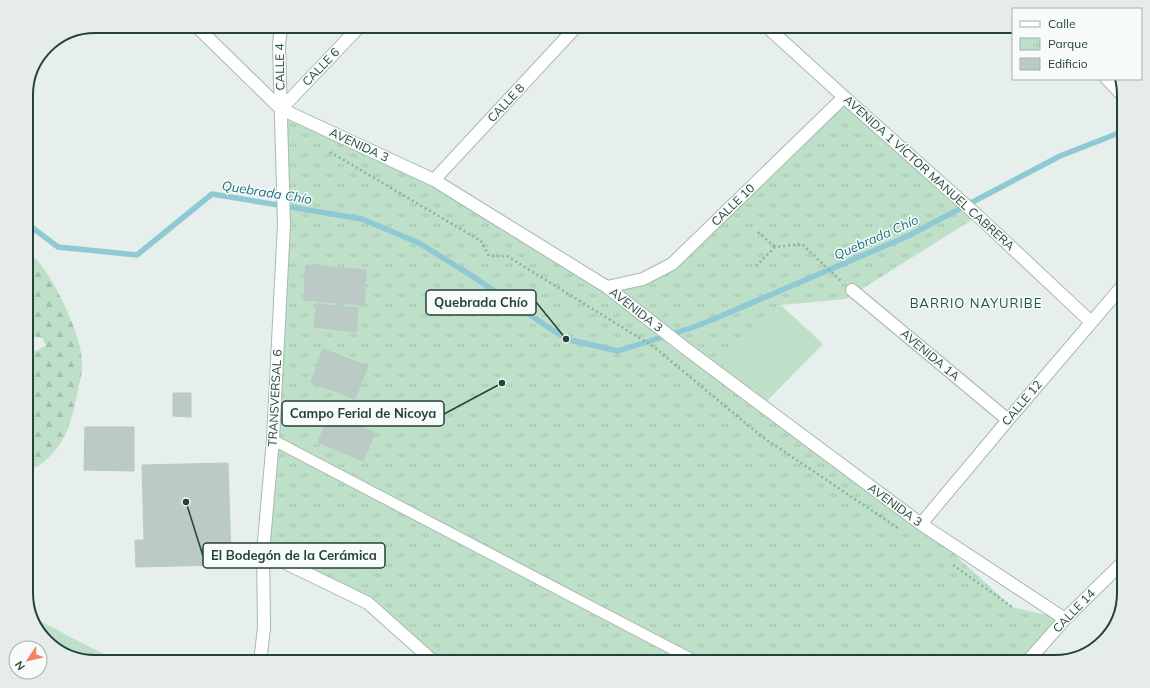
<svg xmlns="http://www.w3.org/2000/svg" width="1150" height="688" font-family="Mulish,sans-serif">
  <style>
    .forest { fill: url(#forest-firs) }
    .park { fill: url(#park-tufts) }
    .pitch { fill: #bfe0c8 }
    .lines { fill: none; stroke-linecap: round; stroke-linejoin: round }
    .stream { stroke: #8ec9d4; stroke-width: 5.5 }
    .building { fill: #bbcac4; stroke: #b8c9c2 }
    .lane-casing { stroke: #a8b8b2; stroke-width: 12 }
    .street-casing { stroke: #a8b8b2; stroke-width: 14 }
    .path { stroke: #86b3a5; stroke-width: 2.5; stroke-dasharray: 2 3; stroke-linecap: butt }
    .lane { stroke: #fff; stroke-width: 10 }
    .street { stroke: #fff; stroke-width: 12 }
    .labels { text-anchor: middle; stroke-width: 3; stroke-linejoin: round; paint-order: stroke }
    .street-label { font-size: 12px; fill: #24423a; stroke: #f7fbf9 }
    .water-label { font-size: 13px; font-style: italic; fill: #1c6f80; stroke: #f7fbf9 }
    .neighbourhood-label { font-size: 13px; letter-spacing: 1px; fill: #1f5548; stroke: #f7fbf9 }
    .rim { fill: none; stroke: #24423a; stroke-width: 2 }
    .leader { fill: none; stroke: #24423a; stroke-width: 1.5 }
    .callout-dot { fill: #24423a; stroke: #f7fbf9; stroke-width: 1.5 }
    .callout { fill: #f7fbf9; stroke: #24423a; stroke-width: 1.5 }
    .callout-label { font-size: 13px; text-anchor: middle; font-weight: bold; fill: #24423a }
  </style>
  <defs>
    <pattern id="forest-firs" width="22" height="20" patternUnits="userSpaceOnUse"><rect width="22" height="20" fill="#bfe0c8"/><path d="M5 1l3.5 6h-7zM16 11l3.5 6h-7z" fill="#a4c1ad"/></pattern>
    <pattern id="park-tufts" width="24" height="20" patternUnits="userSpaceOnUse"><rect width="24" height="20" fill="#bfe0c8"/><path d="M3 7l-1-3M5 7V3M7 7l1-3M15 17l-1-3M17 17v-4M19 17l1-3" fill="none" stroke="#a4c1ad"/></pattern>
  </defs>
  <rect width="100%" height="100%" fill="#e6efeb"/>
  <path class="forest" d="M26 252C29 254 32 255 34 257 53 275 82 336 82 362 83 373 79 384 77 395 70 427 65 447 37 467L30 466 26 462V353L38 350 46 345 42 338 26 335Z"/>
  <path class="park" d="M844 97 978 216 846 299 781 305 717 372 921 524 1012 607 1065 619 1027 662H433L368 603 263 552 280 296 281 109 434 180 607 287 672 264Z"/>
  <path class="pitch" d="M781 305 823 344 762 406 717 372Z
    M32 617 119 662H95L60 653 35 628Z"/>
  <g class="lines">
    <path class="stream" d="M26 223 58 247 137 255 212 194 362 219 419 243 469 274 566 339 618 351 694 327 714 319 908 236 1060 156 1124 131"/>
  </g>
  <path class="building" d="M306 265 366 270 364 305 304 300Z
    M317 304 358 308 356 332 314 327Z
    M323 349 368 366 355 399 311 382Z
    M173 393H191V417L173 416Z
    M330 414 375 433 363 461 318 442Z
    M85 427H134V471L84 470Z
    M228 463 231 558H219V565L136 567 135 540H144L142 465Z"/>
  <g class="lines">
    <defs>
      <path id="lane" d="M273 440 697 662"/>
      <path id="street" d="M196 26 281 109 434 180 607 287 685 348 921 524 1065 619
        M766 26 844 97 978 216 1091 322
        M1107 79 1124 97
        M281 109 360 26
        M434 180 577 26
        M607 287 643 279 672 264 844 97
        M852 290 1008 420
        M921 524 1008 420 1124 284
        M263 552 368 603 434 662
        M260 662 264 628 263 552 273 440 284 224 279 45 281 26
        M1027 662 1065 619 1124 561"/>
    </defs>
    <use href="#lane" class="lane-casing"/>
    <use href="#street" class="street-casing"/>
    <path class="path" d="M330 152 481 241 489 256H507L654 347 761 436 898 528
      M758 232 775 247
      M756 266 775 247 802 244 841 281
      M953 565 1012 607"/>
    <use href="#lane" class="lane"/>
    <use href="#street" class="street"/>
  </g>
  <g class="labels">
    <g class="street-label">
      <text transform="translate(280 67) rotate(-91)" y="4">CALLE 4</text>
      <text transform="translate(321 67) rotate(-46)" y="4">CALLE 6</text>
      <text transform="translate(506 103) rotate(-47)" y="4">CALLE 8</text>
      <text transform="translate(359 145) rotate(25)" y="4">AVENIDA 3</text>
      <text transform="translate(929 173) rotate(42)" y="4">AVENIDA 1 VÍCTOR MANUEL CABRERA</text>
      <text transform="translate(733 205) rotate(-44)" y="4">CALLE 10</text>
      <text transform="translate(636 310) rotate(38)" y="4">AVENIDA 3</text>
      <text transform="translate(930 355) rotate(40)" y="4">AVENIDA 1A</text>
      <text transform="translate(275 398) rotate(-87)" y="4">TRANSVERSAL 6</text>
      <text transform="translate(1022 403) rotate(-50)" y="4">CALLE 12</text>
      <text transform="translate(895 505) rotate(36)" y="4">AVENIDA 3</text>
      <text transform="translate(1074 611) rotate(-46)" y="4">CALLE 14</text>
    </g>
    <g class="water-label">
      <text transform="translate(267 192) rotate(9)" y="5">Quebrada Chío</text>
      <text transform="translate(876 237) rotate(-24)" y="5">Quebrada Chío</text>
    </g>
    <g class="neighbourhood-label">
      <text x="976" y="308">BARRIO NAYURIBE</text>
    </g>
  </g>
  <path d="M0 0H1150V688H0ZM95 33H1055A62 62 0 0 1 1117 95V593A62 62 0 0 1 1055 655H95A62 62 0 0 1 33 593V95A62 62 0 0 1 95 33Z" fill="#e6ecea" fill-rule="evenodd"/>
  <path class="rim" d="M95 33H1055A62 62 0 0 1 1117 95V593A62 62 0 0 1 1055 655H95A62 62 0 0 1 33 593V95A62 62 0 0 1 95 33Z"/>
  <path class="leader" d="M566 339L536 302M502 383L444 414M186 502L203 556"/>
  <g class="callout-dot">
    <circle cx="566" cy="339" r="4"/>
    <circle cx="502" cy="383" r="4"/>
    <circle cx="186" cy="502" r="4"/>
  </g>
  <g class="callout">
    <rect x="426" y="290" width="110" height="25" rx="4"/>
    <rect x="282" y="401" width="162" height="25" rx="4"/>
    <rect x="203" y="543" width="182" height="25" rx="4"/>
  </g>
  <g class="callout-label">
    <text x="481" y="307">Quebrada Chío</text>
    <text x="363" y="418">Campo Ferial de Nicoya</text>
    <text x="294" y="560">El Bodegón de la Cerámica</text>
  </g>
  <rect x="1012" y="8" width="130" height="72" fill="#f7fbf9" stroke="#a3b1ad"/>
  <rect x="1020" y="21" width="20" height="6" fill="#ffffff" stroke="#a3b1ad"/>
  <text x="1048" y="28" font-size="12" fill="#24423a">Calle</text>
  <rect x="1020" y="38" width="20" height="12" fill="url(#park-tufts)" stroke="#a3b1ad"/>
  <text x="1048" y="48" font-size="12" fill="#24423a">Parque</text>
  <rect x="1020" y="58" width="20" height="12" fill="#bbcac4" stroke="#a3b1ad"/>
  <text x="1048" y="68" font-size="12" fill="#24423a">Edificio</text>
  <g transform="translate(28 660) rotate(235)"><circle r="19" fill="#f7fbf9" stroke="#a3b1ad"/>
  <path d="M0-3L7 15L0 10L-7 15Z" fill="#f4845f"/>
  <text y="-6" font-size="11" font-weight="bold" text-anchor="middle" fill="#24423a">N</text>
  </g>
</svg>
